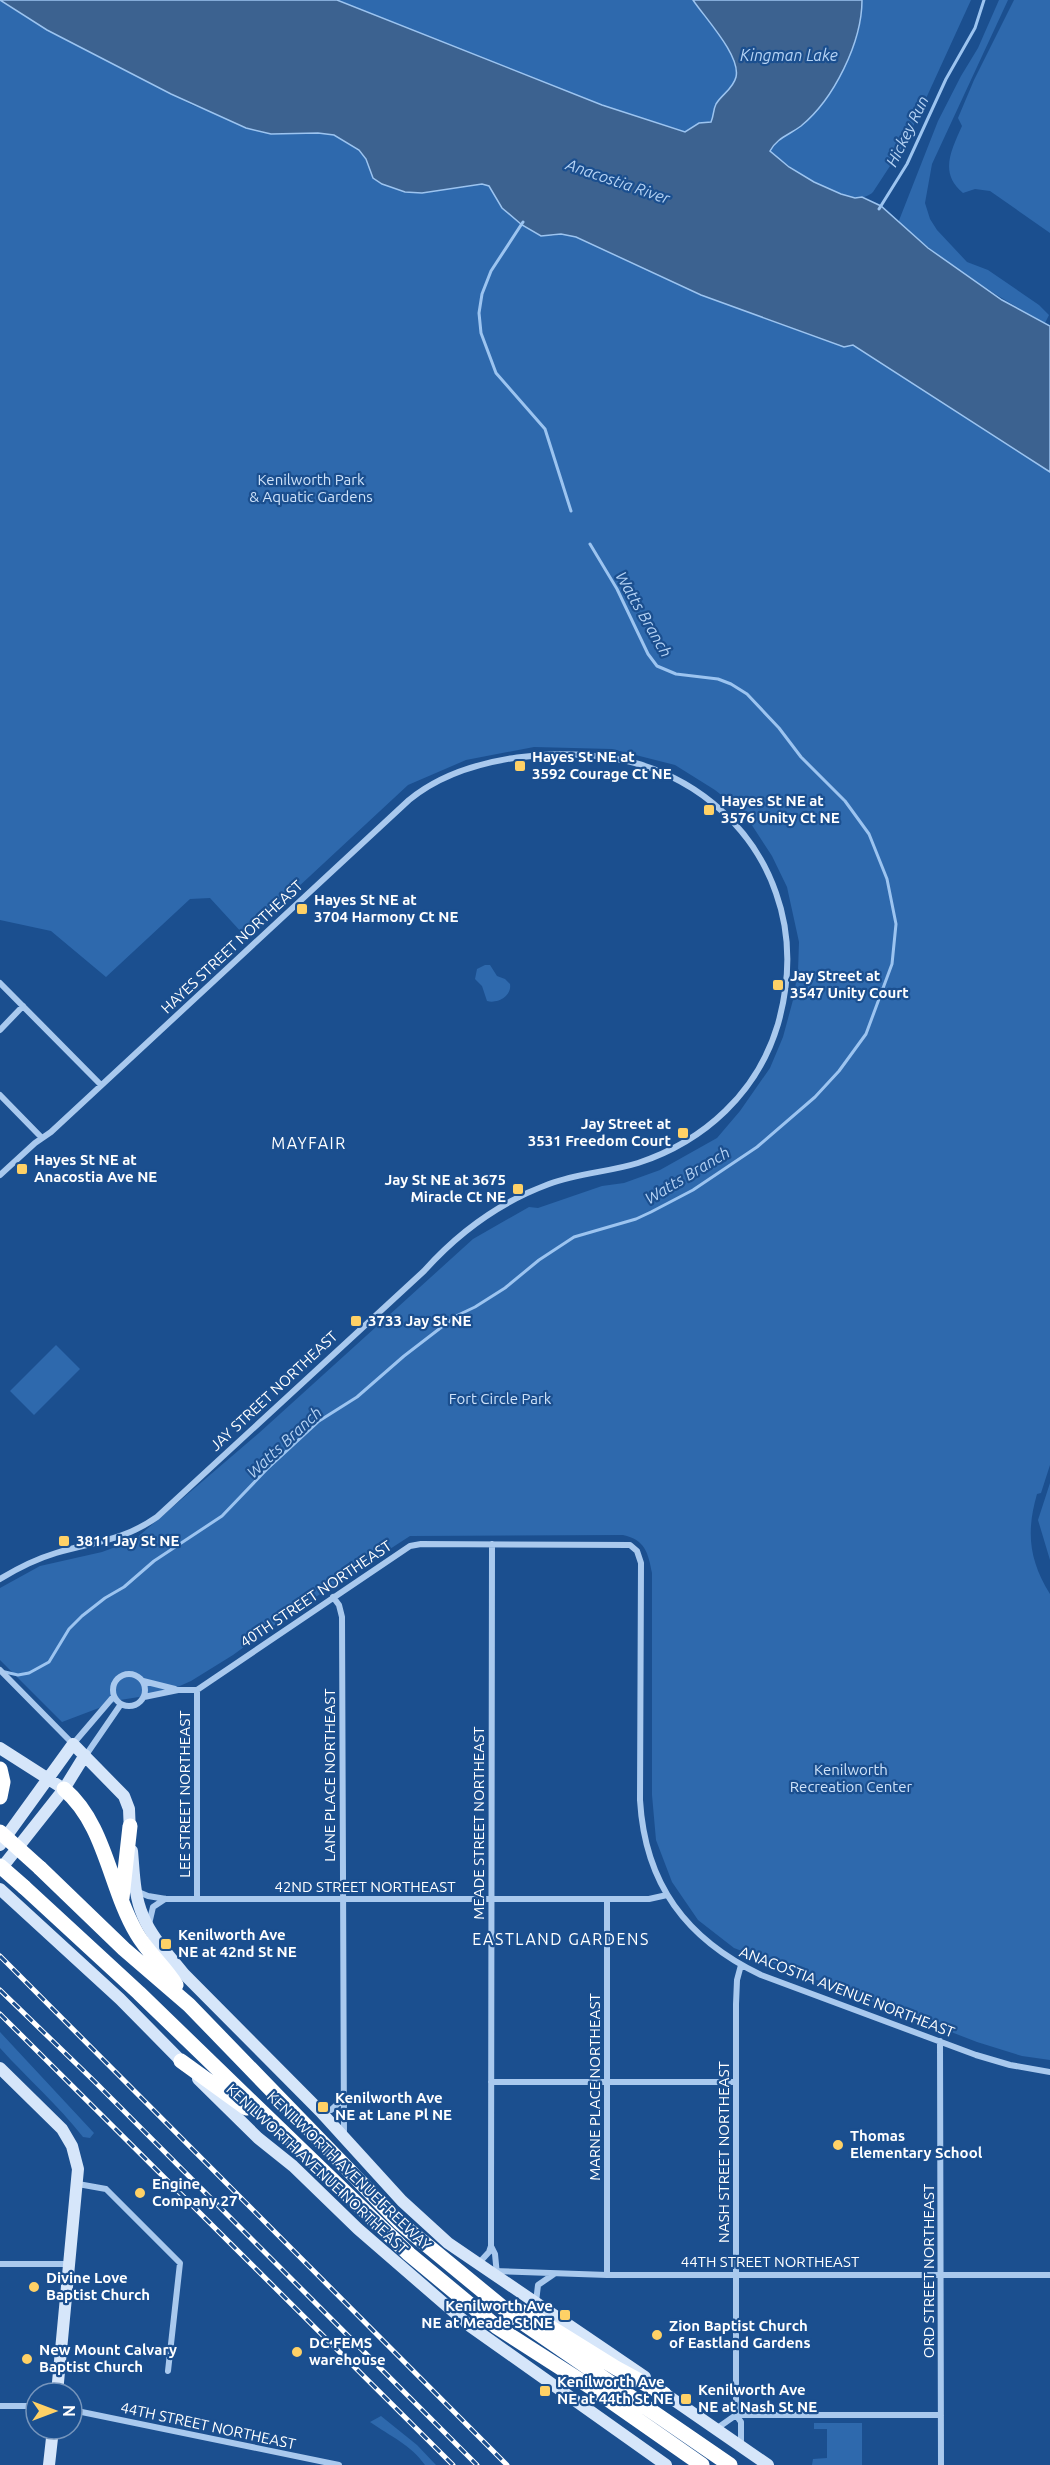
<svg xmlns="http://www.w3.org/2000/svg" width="1050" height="2465" font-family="Ubuntu,sans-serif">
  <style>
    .green { fill: #2e69ad }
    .water { fill: #3c6290; stroke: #9cc4f0; stroke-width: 1.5 }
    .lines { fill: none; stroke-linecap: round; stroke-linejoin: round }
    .stream { stroke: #9cc4f0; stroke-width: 3 }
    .street { stroke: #a9c9ee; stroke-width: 6 }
    .secondary { stroke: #d6e6fa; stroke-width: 12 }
    .highway { stroke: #fff; stroke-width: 15 }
    .rail-casing { stroke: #fff; stroke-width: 5 }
    .rail { stroke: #1b4f8f; stroke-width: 3; stroke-dasharray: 9; stroke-linecap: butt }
    .highway-bridge { stroke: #fff; stroke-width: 15 }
    .poi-dot { fill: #ffd166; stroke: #1b4f8f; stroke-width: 2 }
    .labels { text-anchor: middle; stroke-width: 4.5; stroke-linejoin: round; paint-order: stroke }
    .park-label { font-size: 15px; fill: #cfe3fa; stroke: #1b4f8f }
    .poi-label { font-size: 15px; font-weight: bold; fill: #fff; stroke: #1b4f8f; text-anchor: start }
    .street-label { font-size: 15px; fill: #fff; stroke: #1b4f8f }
    .water-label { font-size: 16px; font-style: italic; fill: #b5d3f5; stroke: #1b4f8f }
    .neighbourhood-label { font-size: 16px; letter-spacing: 1.5px; fill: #fff; stroke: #1b4f8f }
  </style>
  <rect width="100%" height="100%" fill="#1b4f8f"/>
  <path class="green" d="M337 0H693C705 18 741 55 736 77 735 83 715 113 711 122L699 123 685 132 602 105Z
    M862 0H971L907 140 873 192C851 214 788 166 769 151 778 139 789 135 801 125 816 114 823 102 833 86 850 56 862 37 862 0Z
    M999 0H1008L932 164 925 203 930 219 937 230 967 262 988 270 1039 305 1049 315 1045 323C993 295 943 261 898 223L938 121 961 76 978 48Z
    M1014 0H1050V233L990 191 975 189 963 193C939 173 951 151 962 126L958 118 974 80Z
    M0 1 47 30 192 105 271 134 318 133 334 135 359 150 366 159 373 178 382 184 405 192 422 193 482 184 489 186 502 208 553 236 561 234 576 237 701 295 812 336 844 347 853 345 1050 472V1465L1041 1493 1037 1494C1026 1532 1029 1560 1050 1594V2060L1022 2056 977 2042 734 1948 698 1920 672 1882 656 1840 652 1795V1573C648 1552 645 1540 623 1535L410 1536 291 1613 233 1655 191 1681 164 1693 120 1700 62 1722 0 1660V1588L40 1566 102 1552 134 1540 259 1433 473 1239 529 1207 538 1208 602 1186 624 1183 660 1170 717 1138 740 1111 770 1068 783 1037 793 1000 798 971 799 942 787 887 772 856 744 813 715 790 675 765 612 749 534 747 466 760 408 785 296 889 243 934 210 898 190 899 106 977 51 931 0 920Z
    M485 965H490L497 976 505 979 510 984C512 996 498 1004 487 1001L482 986 475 979 477 969Z
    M56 1345 80 1369 34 1415 10 1391Z
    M1050 1483V1560L1038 1520Z
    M0 2032 94 2133 90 2138 83 2137C58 2105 27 2078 0 2048Z
    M381 2416 417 2445 436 2465H425C411 2445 390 2436 370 2422Z
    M814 2423H862V2465H812L813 2459 827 2458V2429H814Z"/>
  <path class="water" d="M0 0H337L602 105 685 132 699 123 711 122C714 115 713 110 716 104 722 94 733 89 736 77 741 56 705 18 693 0H862C862 42 834 99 801 126 789 135 777 138 770 151L789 167 814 182 841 194 855 198 862 197 881 206 928 248 1002 300 1050 326V472L853 345 844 347 701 295 576 237 561 234 541 236 522 225 502 208 489 186 482 184 422 193 405 192 382 184 373 178 366 159 359 150 334 135 318 133 271 134 246 128 171 94 47 30Z"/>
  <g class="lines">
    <path class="stream" d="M879 209 907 164 946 79 975 28 984 0
      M523 222 491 271 482 294 479 313 481 333 496 373 545 429 571 511
      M5 1672 18 1675 29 1673 49 1662 69 1629 82 1616 105 1598 124 1587 154 1561 222 1516 267 1469 319 1421 357 1397 404 1356 456 1316 475 1307 505 1288 539 1260 574 1237 636 1219 651 1212 693 1190 757 1147 815 1097 839 1071 866 1034 892 964 896 924 887 879 869 834 845 801 801 757 779 728 747 694 731 684 718 679 676 674 657 666 648 654 617 589 590 544"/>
    <path class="street" d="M0 983 100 1084
      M0 1030 23 1006
      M0 1095 42 1138
      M0 1175 35 1143 51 1132 409 800C465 754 566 745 635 763 700 781 754 829 776 893 791 935 790 981 778 1024 758 1092 705 1141 638 1163 609 1172 578 1173 549 1184 500 1202 458 1233 424 1271L157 1517C121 1542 95 1541 56 1553 36 1559 18 1568 0 1579
      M492 1544 491 2207V2246L495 2254 497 2275
      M333 1597 339 1605 342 1617 344 2137
      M0 1670 73 1744 114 1696
      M113 1690a16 16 0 1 1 32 0a16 16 0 1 1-32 0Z
      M143 1681 175 1689
      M144 1697 178 1690H197L410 1546 421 1544 630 1545 637 1551 641 1563 640 1800C645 1884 686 1939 761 1975L976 2055 1010 2065 1050 2072
      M86 1755 121 1704
      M136 1891 148 1896 166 1899H649L667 1895
      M197 1898V1690
      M149 1924 153 1907 165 1899
      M741 1965 737 1980 736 2004V2415L741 2422V2445
      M940 2041 941 2465
      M491 2082H736
      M320 2111 331 2110 343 2099
      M78 2184 106 2189 180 2263 168 2371
      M0 2264H69
      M478 2264 489 2252 491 2246
      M493 2271 607 2275H1050
      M607 2275V1899
      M536 2302 538 2285 554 2274
      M0 2406H36
      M72 2410 339 2465
      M716 2429 736 2415H941"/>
    <path class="secondary" d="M0 1748 64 1789
      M0 1845 73 1744 124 1796 129 1809 130 1833
      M132 1851C134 1872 134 1896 143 1916 152 1938 170 1956 184 1974L320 2111 402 2201 448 2243 645 2377
      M0 1870 64 1789 85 1755
      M0 1889 120 1999 186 2066
      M0 2068 62 2129 72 2146 78 2169 57 2393
      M198 2079 258 2138 293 2166 358 2229 470 2326 666 2465
      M658 2389 768 2465
      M49 2465 53 2429"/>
    <path class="highway" d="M0 1769 3 1782 0 1797
      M64 1789C106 1825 109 1887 137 1934 148 1953 165 1967 176 1985
      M40 1868 124 1949 189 2005 400 2223 513 2316 730 2465
      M24 1887 139 1993 409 2254 497 2327 592 2388 702 2465
      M122 1898 130 1826
      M181 2061 246 2108
      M516 2309 534 2317 616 2368 664 2394"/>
    <defs>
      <path id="rail" d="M0 1956 507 2465
        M0 1990 94 2081 477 2465
        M0 2014 453 2465"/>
    </defs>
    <use href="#rail" class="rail-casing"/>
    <use href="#rail" class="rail"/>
    <path class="highway-bridge" d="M0 1832 40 1868
      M0 1866 24 1887"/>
  </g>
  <g class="poi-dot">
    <rect x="514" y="760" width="12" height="12" rx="3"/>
    <rect x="703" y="804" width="12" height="12" rx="3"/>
    <rect x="296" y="903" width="12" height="12" rx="3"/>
    <rect x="772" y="979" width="12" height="12" rx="3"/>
    <rect x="677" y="1127" width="12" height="12" rx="3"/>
    <rect x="16" y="1163" width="12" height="12" rx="3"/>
    <rect x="512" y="1183" width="12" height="12" rx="3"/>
    <rect x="350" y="1315" width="12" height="12" rx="3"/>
    <rect x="58" y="1535" width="12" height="12" rx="3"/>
    <rect x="160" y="1938" width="12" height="12" rx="3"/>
    <rect x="317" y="2101" width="12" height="12" rx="3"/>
    <circle cx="838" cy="2145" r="6"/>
    <circle cx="140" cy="2193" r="6"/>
    <circle cx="34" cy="2287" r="6"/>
    <rect x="559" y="2309" width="12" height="12" rx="3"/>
    <circle cx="657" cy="2335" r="6"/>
    <circle cx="297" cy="2352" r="6"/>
    <circle cx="27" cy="2359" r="6"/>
    <rect x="539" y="2385" width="12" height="12" rx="3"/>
    <rect x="680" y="2393" width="12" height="12" rx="3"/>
  </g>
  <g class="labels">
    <g class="park-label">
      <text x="311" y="485">Kenilworth Park<tspan x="311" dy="17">&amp; Aquatic Gardens</tspan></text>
      <text x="500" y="1404">Fort Circle Park</text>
      <text x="851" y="1775">Kenilworth<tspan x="851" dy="17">Recreation Center</tspan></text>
    </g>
    <g class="poi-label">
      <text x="532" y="762">Hayes St NE at<tspan x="532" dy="17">3592 Courage Ct NE</tspan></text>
      <text x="721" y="806">Hayes St NE at<tspan x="721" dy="17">3576 Unity Ct NE</tspan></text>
      <text x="314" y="905">Hayes St NE at<tspan x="314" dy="17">3704 Harmony Ct NE</tspan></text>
      <text x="790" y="981">Jay Street at<tspan x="790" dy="17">3547 Unity Court</tspan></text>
      <text x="671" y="1129" text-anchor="end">Jay Street at<tspan x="671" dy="17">3531 Freedom Court</tspan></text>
      <text x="34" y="1165">Hayes St NE at<tspan x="34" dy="17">Anacostia Ave NE</tspan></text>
      <text x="506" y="1185" text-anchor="end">Jay St NE at 3675<tspan x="506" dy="17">Miracle Ct NE</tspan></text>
      <text x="368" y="1326">3733 Jay St NE</text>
      <text x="76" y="1546">3811 Jay St NE</text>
      <text x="178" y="1940">Kenilworth Ave<tspan x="178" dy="17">NE at 42nd St NE</tspan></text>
      <text x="335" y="2103">Kenilworth Ave<tspan x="335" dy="17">NE at Lane Pl NE</tspan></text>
      <text x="850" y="2141">Thomas<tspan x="850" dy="17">Elementary School</tspan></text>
      <text x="152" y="2189">Engine<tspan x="152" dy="17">Company 27</tspan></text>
      <text x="46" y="2283">Divine Love<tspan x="46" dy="17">Baptist Church</tspan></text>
      <text x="553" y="2311" text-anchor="end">Kenilworth Ave<tspan x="553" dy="17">NE at Meade St NE</tspan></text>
      <text x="669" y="2331">Zion Baptist Church<tspan x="669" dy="17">of Eastland Gardens</tspan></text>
      <text x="309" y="2348">DC FEMS<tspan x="309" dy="17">warehouse</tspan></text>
      <text x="39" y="2355">New Mount Calvary<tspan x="39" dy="17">Baptist Church</tspan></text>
      <text x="557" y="2387">Kenilworth Ave<tspan x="557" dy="17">NE at 44th St NE</tspan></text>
      <text x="698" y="2395">Kenilworth Ave<tspan x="698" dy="17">NE at Nash St NE</tspan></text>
    </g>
    <g class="street-label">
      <text transform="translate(232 947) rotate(-43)" y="5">HAYES STREET NORTHEAST</text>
      <text transform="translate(274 1391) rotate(-43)" y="5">JAY STREET NORTHEAST</text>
      <text transform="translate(316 1594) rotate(-34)" y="5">40TH STREET NORTHEAST</text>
      <text transform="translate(330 1775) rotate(-90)" y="5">LANE PLACE NORTHEAST</text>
      <text transform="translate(185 1794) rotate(-90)" y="5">LEE STREET NORTHEAST</text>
      <text transform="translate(479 1823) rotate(-90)" y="5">MEADE STREET NORTHEAST</text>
      <text x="365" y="1892">42ND STREET NORTHEAST</text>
      <text transform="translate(847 1992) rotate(21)" y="5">ANACOSTIA AVENUE NORTHEAST</text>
      <text transform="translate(595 2087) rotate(-90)" y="5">MARNE PLACE NORTHEAST</text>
      <text transform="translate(724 2152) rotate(-90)" y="5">NASH STREET NORTHEAST</text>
      <text transform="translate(317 2169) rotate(43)" y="5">KENILWORTH AVENUE NORTHEAST</text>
      <text transform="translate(349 2171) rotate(44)" y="5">KENILWORTH AVENUE FREEWAY</text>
      <text x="770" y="2267">44TH STREET NORTHEAST</text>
      <text transform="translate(929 2271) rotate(-90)" y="5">ORD STREET NORTHEAST</text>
      <text transform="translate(208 2426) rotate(12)" y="5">44TH STREET NORTHEAST</text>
    </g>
    <g class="water-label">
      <text x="789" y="61">Kingman Lake</text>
      <text transform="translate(907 131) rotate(-64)" y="6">Hickey Run</text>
      <text transform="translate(618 181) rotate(19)" y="6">Anacostia River</text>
      <text transform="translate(644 614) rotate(60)" y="6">Watts Branch</text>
      <text transform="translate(687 1175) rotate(-31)" y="6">Watts Branch</text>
      <text transform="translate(284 1442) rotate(-43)" y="6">Watts Branch</text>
    </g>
    <g class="neighbourhood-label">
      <text x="309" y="1149">MAYFAIR</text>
      <text x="561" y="1945">EASTLAND GARDENS</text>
    </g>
  </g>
  <g transform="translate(54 2411) rotate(90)"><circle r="28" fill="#1b4f8f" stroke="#7695bc" stroke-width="1.5"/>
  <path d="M0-4.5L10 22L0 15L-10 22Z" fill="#ffd166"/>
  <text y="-9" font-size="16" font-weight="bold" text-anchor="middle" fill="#ffffff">N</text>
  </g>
</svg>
